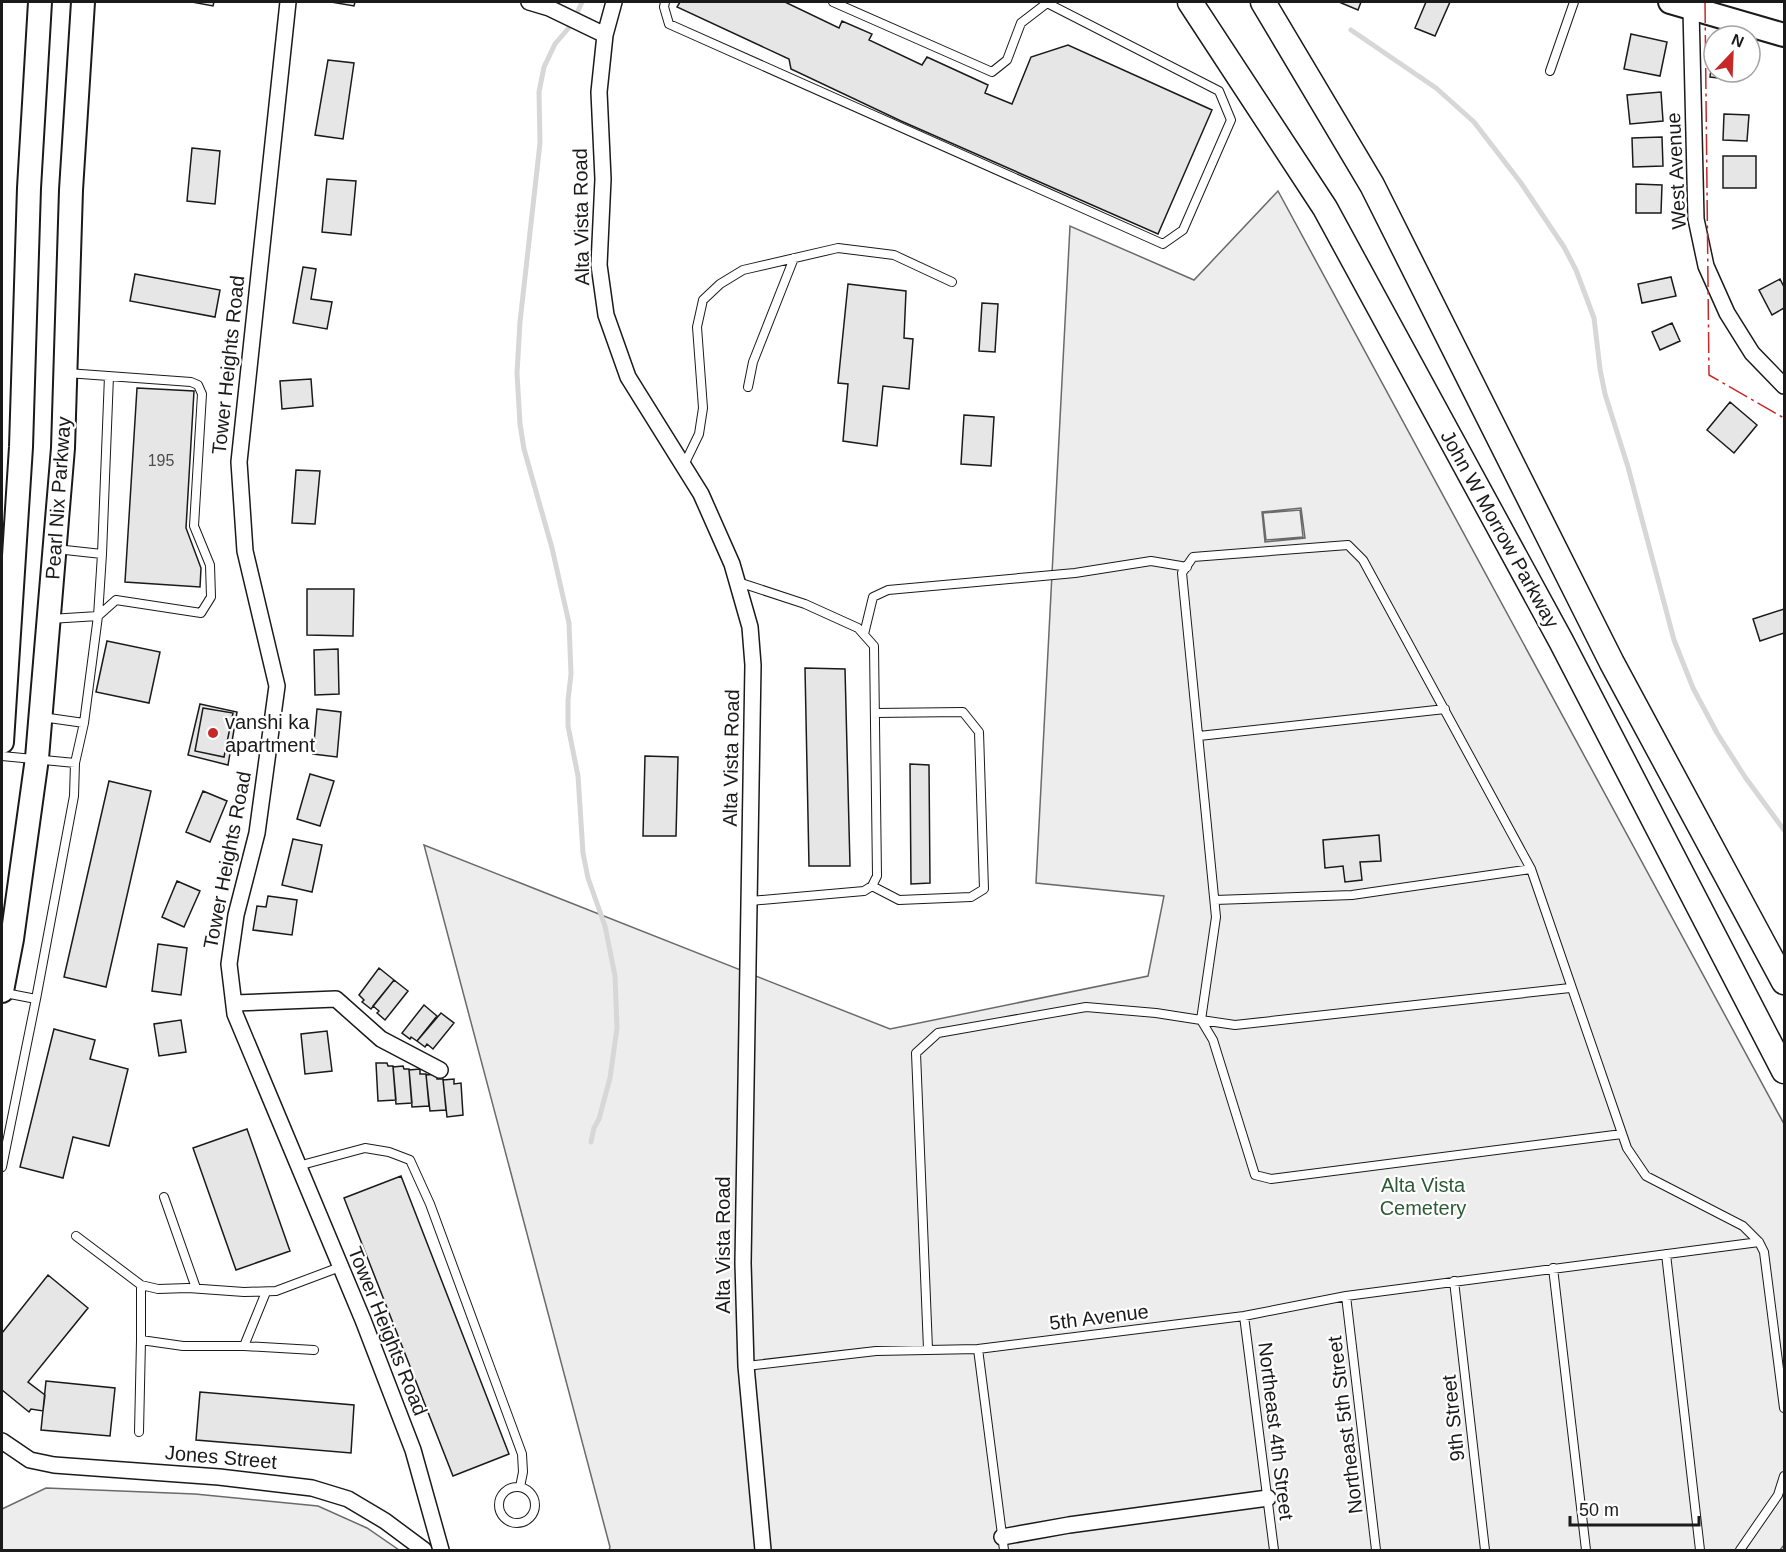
<svg xmlns="http://www.w3.org/2000/svg" width="1786" height="1552" font-family="Arial,sans-serif">
  <style>
    .built { fill: #ededed; stroke: #6a6a6a; stroke-width: 1.5; fill-rule: evenodd }
    .lines { fill: none; stroke-linecap: round; stroke-linejoin: round }
    .stream { stroke: #d7d7d7; stroke-width: 5 }
    .building { fill: #e6e6e6; stroke: #1a1a1a; stroke-width: 1.5 }
    .lane-casing { stroke: #1a1a1a; stroke-width: 10 }
    .street-casing { stroke: #1a1a1a; stroke-width: 18 }
    .secondary-casing { stroke: #1a1a1a; stroke-width: 26 }
    .primary-casing { stroke: #1a1a1a; stroke-width: 27 }
    .lane { stroke: #fff; stroke-width: 8 }
    .street { stroke: #fff; stroke-width: 15 }
    .secondary { stroke: #fff; stroke-width: 22 }
    .primary { stroke: #fff; stroke-width: 24 }
    .power { stroke: #c62828; stroke-width: 1.5; stroke-dasharray: 21 4.5 3 4.5; stroke-linecap: butt }
    .poi-dot { fill: #c62828; stroke: #fff; stroke-width: 2 }
    .labels { text-anchor: middle; stroke-width: 4.5; stroke-linejoin: round; paint-order: stroke }
    .number-label { font-size: 16px; fill: #4d4d4d }
    .street-label { font-size: 20px; fill: #1a1a1a; stroke: #fff }
    .poi-label { font-size: 20px; fill: #1a1a1a; stroke: #fff; text-anchor: start }
    .park-label { font-size: 20px; fill: #2b5a34; stroke: #fff }
  </style>
  <rect width="100%" height="100%" fill="#fff"/>
  <path class="built" d="M1278 191 1784 1124V1545L1780 1550H609L610 1547 424 845 890 1029 1148 976 1164 896 1036 883 1070 226 1194 280ZM1301 508 1305 538 1265 542 1262 512Z
    M1300 510 1303 537 1266 540 1263 513Z
    M46 1488 195 1494 318 1506 367 1528 399 1550H2V1509Z"/>
  <g class="lines">
    <path class="stream" d="M582 2 572 24 555 44 544 67 539 92 540 143 520 322 517 373 520 424 524 449 552 548 569 623 571 674 568 700V726L578 776 583 853 588 878 605 926 615 976 617 1028 610 1078 599 1119 594 1128 591 1142
      M1351 30 1436 88 1474 122 1521 183 1564 247 1576 270 1594 318 1600 369 1605 394 1628 467 1674 640 1693 688 1717 733 1745 777 1784 830"/>
  </g>
  <path class="building" d="M192 2H214L213 6Z
    M331 2H355L354 6Z
    M680 2H785L839 28 842 21 872 34 869 40 922 65 927 57 988 85 985 93 1012 104 1031 57 1068 45 1212 110 1158 234 901 121 791 69 789 59 677 7Z
    M1339 2H1361L1358 10Z
    M1426 2H1450L1435 36 1415 28Z
    M1631 34 1667 42 1660 76 1624 69Z
    M1714 47V72H1728L1727 79 1710 77Z
    M328 60 354 63 343 139 315 135Z
    M1661 92 1663 121 1630 124 1627 95Z
    M1724 114 1749 115 1747 141 1723 140Z
    M1662 137 1663 166 1633 167 1632 138Z
    M192 148 220 151 215 204 187 201Z
    M1723 156H1756V188H1723Z
    M327 179 356 181 351 235 322 232Z
    M1636 184 1662 185 1661 213H1636Z
    M303 267 316 269 311 299 332 302 327 329 293 323Z
    M135 274 220 290 215 317 130 301Z
    M1671 277 1676 296 1642 303 1638 284Z
    M1780 279 1784 287V308L1772 315 1759 290Z
    M848 284 906 291 904 338 913 339 909 389 883 386 877 446 843 441 848 384 838 383Z
    M982 303 998 304 995 352 979 351Z
    M1672 323 1680 341 1660 350 1652 332Z
    M311 379 313 406 282 409 280 381Z
    M137 388 194 391 186 528 201 568 200 587 125 582Z
    M1730 402 1757 425 1734 453 1707 430Z
    M964 415 994 417 991 466 961 464Z
    M296 470 320 471 315 524 292 523Z
    M307 589H354L353 636 307 635Z
    M1784 609V633L1760 641 1753 619Z
    M107 641 160 652 149 703 96 692Z
    M338 649 339 694 315 695 314 650Z
    M805 668 845 669 850 866H809Z
    M200 704 237 712 228 765 188 755Z
    M203 708 233 713 224 757 195 751Z
    M317 709 341 712 337 757 313 754Z
    M645 756 678 757 676 836H643Z
    M910 764 929 765 930 883 911 884Z
    M310 774 334 781 320 826 297 819Z
    M109 781 151 791 106 987 64 977Z
    M203 791 227 801 210 842 186 832Z
    M1379 835 1381 861 1360 862 1362 880 1345 882 1343 866 1325 868 1323 840Z
    M293 839 322 845 312 892 282 885Z
    M177 881 200 891 184 927 162 917Z
    M268 896 297 900 292 935 253 930 257 906 266 907Z
    M158 944 187 948 181 995 152 991Z
    M379 968 394 980 371 1009 362 1002 364 1000 359 995Z
    M394 980 408 991 385 1020 377 1013 379 1011 373 1006Z
    M424 1005 437 1016 417 1041 411 1037 410 1039 402 1033Z
    M441 1013 454 1023 433 1049 427 1044 425 1047 417 1041Z
    M181 1020 186 1052 159 1056 154 1024Z
    M54 1029 95 1040 90 1059 128 1069 109 1146 73 1137 63 1178 20 1167Z
    M327 1031 332 1071 305 1074 301 1034Z
    M376 1063H387L388 1066H393L396 1100 378 1101Z
    M403 1066 404 1069H409L412 1103 396 1104 393 1067Z
    M420 1069V1074H426L429 1106 412 1107 409 1070Z
    M437 1074V1079H443L446 1110 430 1111 426 1075Z
    M454 1079V1084L461 1083 463 1115 447 1117 443 1080Z
    M247 1129 290 1251 236 1270 193 1148Z
    M401 1176 509 1454 453 1476 344 1198Z
    M48 1275 88 1308 28 1382 45 1395 43 1411 31 1409 29 1412 2 1390V1333Z
    M46 1381 115 1388 110 1436 41 1430Z
    M200 1392 354 1405 351 1453 196 1440Z"/>
  <g class="lines">
    <defs>
      <path id="lane" d="M665 2 664 7 669 24 1163 244 1183 230 1231 120 1219 91 1047 3 1021 23 1007 60 992 72 833 2
        M1550 71 1574 2
        M748 387 753 362 794 258
        M684 465 699 434 703 408 697 327 703 300 720 284 743 270 838 248 894 255 952 282
        M56 549 102 554 98 616 116 600 201 613 211 597 210 565 194 526 202 394 198 385 191 382 67 373
        M102 554 109 376
        M738 582 805 604 858 628 874 646 877 876 872 886 864 891 750 901
        M864 634 873 597 888 590 1075 573 1151 561 1187 567
        M42 717 84 723
        M1199 736 1445 709
        M2 756 75 763
        M872 886 899 900 971 897 984 889 979 732 963 712 875 713
        M1215 900 1352 895 1531 869
        M5 993 36 999 74 796 75 763 84 723 98 616 50 619
        M1201 1020 1213 1040 1255 1175 1271 1179 1622 1134
        M1201 1020 1235 1025 1570 988
        M298 1166 365 1148 389 1152 410 1160 430 1204 522 1454 523 1472 520 1487
        M2 1167 36 999
        M164 1197 196 1288
        M76 1236 141 1285 158 1289 188 1288 244 1292 276 1291 340 1267
        M1666 1254 1700 1550
        M1553 1268 1586 1550
        M1454 1281 1485 1550
        M141 1285V1340L183 1346H244L266 1292
        M1346 1296 1376 1550
        M1244 1316 1274 1550
        M244 1346 314 1350
        M928 1349 916 1053 938 1033 1086 1007 1156 1013 1201 1020 1216 917 1182 573 1193 557 1348 545 1363 560 1531 869 1627 1148 1646 1176 1743 1226 1759 1242 1764 1252 1784 1408
        M978 1349 1004 1550
        M746 1366 876 1351 978 1349 1244 1316 1346 1296 1759 1242
        M139 1432 141 1340
        M499 1505a18 18 0 1 1 36 0a18 18 0 1 1-36 0Z
        M1740 1550 1778 1495 1784 1476"/>
      <path id="street" d="M288 2 239 462 245 551 277 686 257 833 236 915 229 964 235 1014 363 1320 413 1450 441 1550
        M529 2 549 8 605 35
        M614 2 605 35 599 92 603 179 599 265 606 315 628 377 701 494 732 564 750 627 753 665 743 1263 746 1366 763 1550
        M1693 2 1691 9 1696 219 1706 266 1727 313 1752 353 1784 386
        M234 1003 336 999 381 1039 440 1070
        M2 1441 30 1460 54 1465 219 1477 312 1488 348 1499 385 1521 424 1550
        M1002 1537 1069 1525 1268 1498"/>
      <path id="secondary" d="M1670 2 1784 35
        M2 742 21 447 29 188 40 2
        M2 991 12 939 37 758 63 448 71 190 83 2"/>
      <path id="primary" d="M1190 2 1325 208 1561 641 1784 1071
        M1263 2 1372 185 1612 663 1784 982"/>
    </defs>
    <use href="#lane" class="lane-casing"/>
    <use href="#street" class="street-casing"/>
    <use href="#secondary" class="secondary-casing"/>
    <use href="#primary" class="primary-casing"/>
    <use href="#lane" class="lane"/>
    <use href="#street" class="street"/>
    <use href="#secondary" class="secondary"/>
    <use href="#primary" class="primary"/>
    <path class="power" d="M1705 2 1709 375 1784 418"/>
  </g>
  <circle class="poi-dot" cx="213" cy="733" r="6"/>
  <g class="labels">
    <g class="number-label">
      <text x="161" y="466">195</text>
    </g>
    <g class="street-label">
      <text transform="translate(1676 171) rotate(-93)" y="7">West Avenue</text>
      <text transform="translate(581 217) rotate(-91)" y="7">Alta Vista Road</text>
      <text transform="translate(228 365) rotate(-84)" y="7">Tower Heights Road</text>
      <text transform="translate(58 498) rotate(-86)" y="7">Pearl Nix Parkway</text>
      <text transform="translate(1500 529) rotate(61)" y="7">John W Morrow Parkway</text>
      <text transform="translate(731 758) rotate(-89)" y="7">Alta Vista Road</text>
      <text transform="translate(227 860) rotate(-79)" y="7">Tower Heights Road</text>
      <text transform="translate(723 1245) rotate(-90)" y="7">Alta Vista Road</text>
      <text transform="translate(1099 1317) rotate(-7)" y="7">5th Avenue</text>
      <text transform="translate(388 1331) rotate(68)" y="7">Tower Heights Road</text>
      <text transform="translate(1453 1418) rotate(-96)" y="7">9th Street</text>
      <text transform="translate(1345 1425) rotate(-97)" y="7">Northeast 5th Street</text>
      <text transform="translate(1276 1431) rotate(83)" y="7">Northeast 4th Street</text>
      <text transform="translate(221 1457) rotate(5)" y="7">Jones Street</text>
    </g>
    <g class="poi-label">
      <text x="225" y="729">vanshi ka<tspan x="225" dy="23">apartment</tspan></text>
    </g>
    <g class="park-label">
      <text x="1423" y="1192">Alta Vista<tspan x="1423" dy="23">Cemetery</tspan></text>
    </g>
  </g>
  <rect width="1786" height="1552" fill="none" stroke="#1a1a1a" stroke-width="6"/>
  <g transform="translate(1732 54) rotate(23)"><circle r="28" fill="#ffffff" stroke="#a3a3a3" stroke-width="1.5"/>
  <path d="M0-4.5L10 22L0 15L-10 22Z" fill="#c62828"/>
  <text y="-9" font-size="16" font-weight="bold" text-anchor="middle" fill="#1a1a1a">N</text>
  </g>
  <path d="M1570 1516v9h129v-9" fill="none" stroke="#1a1a1a" stroke-width="3"/>
  <text x="1579" y="1516" font-size="18" fill="#1a1a1a" stroke="#ffffff" stroke-width="4.5" paint-order="stroke">50 m</text>
</svg>
